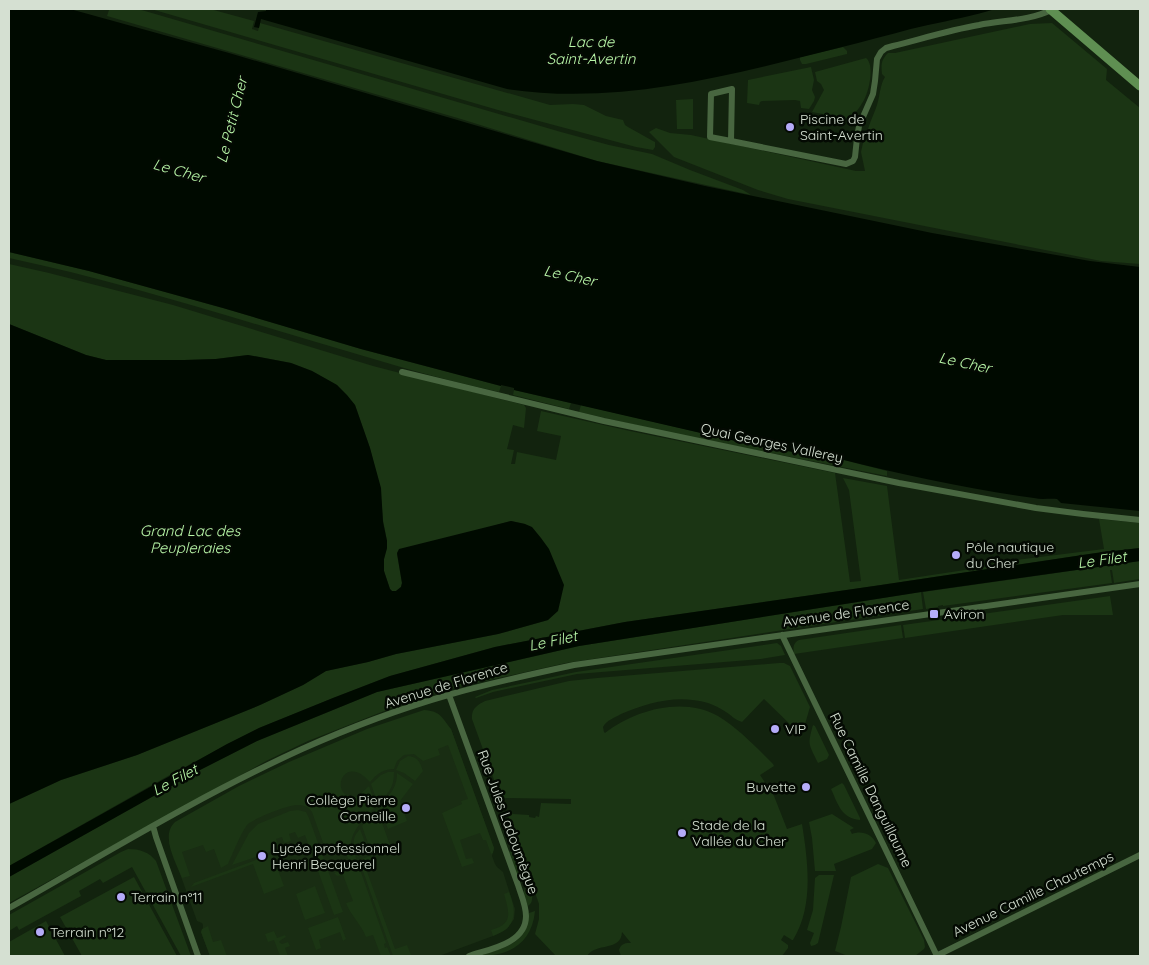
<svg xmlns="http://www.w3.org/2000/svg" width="1149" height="965" font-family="Quicksand,sans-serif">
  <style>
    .built { fill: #192d13 }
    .green { fill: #1b3514 }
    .water { fill: #000a00 }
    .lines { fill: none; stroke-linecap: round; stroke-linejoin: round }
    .street { stroke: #486640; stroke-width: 6 }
    .secondary { stroke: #5f8f52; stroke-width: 9 }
    .poi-dot { fill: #b5acf8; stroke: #040a03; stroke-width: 2 }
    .labels { text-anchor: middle; stroke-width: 5; stroke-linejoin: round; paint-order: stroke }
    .poi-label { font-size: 14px; fill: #d5e0d2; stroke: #040a03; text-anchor: start }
    .street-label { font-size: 14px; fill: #d5e0d2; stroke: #040a03 }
    .water-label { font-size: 15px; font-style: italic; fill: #b8f6a8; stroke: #040a03 }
  </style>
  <rect width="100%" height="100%" fill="#12230e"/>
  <path class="built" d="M451 729 494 848 492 856 495 864 497 867 503 872 513 903 515 909 514 919 507 929 493 936 439 956H210L201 932 203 928V925L202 923 197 921 169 843 213 820Z"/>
  <path class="green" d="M105 9H138L561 132 609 145 652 154 690 170 743 190 751 195 597 161 461 119 107 16 109 10Z
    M151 9H210L254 21 252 29 258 31 260 23 550 105 573 104 584 105 606 116 623 120 625 125 628 127 653 141 655 142V147L653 150 636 147 498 110Z
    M1052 23 1107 69 1106 80 1140 108V264L1101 261 788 199 758 190 674 157 649 132 656 128 670 133 691 135 856 171H865L861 152 863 143 866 140C867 127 873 117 877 105 880 95 880 85 885 77L882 74C881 65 881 60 888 53H895L1030 24Z
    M843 47 847 51V54L806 64H802L800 60V57Z
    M866 58C875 65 869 91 864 100 859 109 853 116 846 123L823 118V114L812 112 824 90 821 84 817 81 815 72Z
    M811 67 814 80 812 90 815 97 814 101 809 109 801 108 800 101 795 100 762 101 760 102 759 105 747 103 748 80Z
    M693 99V129H677L676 100Z
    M9 252 89 271 223 308 361 349 501 386 499 392C438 379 377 360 316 342 214 312 113 280 9 258Z
    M9 264 49 273 173 305 373 366 524 405 526 408 524 428 513 425 507 449 514 450 511 464H515L517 452 556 460 561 436 537 431 541 411 630 431 835 473 850 582 861 581 849 490 843 478 887 486 899 580 991 566 993 563 1104 549 1099 519 1140 523V548L1096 553 881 585 625 622 495 647 390 676 333 698 259 728 168 776 9 866V804L61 780 137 755 260 705 303 685 326 671 368 662 396 654 498 634 548 620 525 524 511 521 397 554 402 583 401 587 396 591H392L390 589 384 571V559L387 548V541L383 520 380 488 370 448 355 405 337 385 312 371 291 363 248 355 216 359 185 360H106L86 355 9 324Z
    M514 390 571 403 569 409 513 395Z
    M581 405 753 445 838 460 840 459 887 471V476L680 435 579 412Z
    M1140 561V579L1114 583 1112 570H1110L1112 583 943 606V605L938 606V607L926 609 923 592Z
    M921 592 923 609 566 663 485 681 442 691 402 704 308 741 268 760 9 903V877L200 770 257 741 377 692 579 646Z
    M1110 596 1113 615H1063L905 638 903 625Z
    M901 625 903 638 794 654C793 648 793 643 799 640Z
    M777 643 781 646 785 655 761 659 577 674 493 692 476 698 475 697 492 690 576 672Z
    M779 663H784L790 666 810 707 801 738 796 730 764 699 742 722C735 720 731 715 726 712 720 708 714 705 708 703 678 694 649 702 621 714 614 718 607 720 603 727L604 732 605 733C634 710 683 696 718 716 738 728 756 747 773 764L774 766 760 775 774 796 787 829 802 824C808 862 814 906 793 940H792L784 935 781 940 788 945V948L782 956H621L619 950C621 943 626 943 631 943L622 932C621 952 596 942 587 956H556L535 934 539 919V904L507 813 512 811 513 814 529 815V817L535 818 536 816 539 817 541 803 571 804V799L507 798 501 799 472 719C471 709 477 705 485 701L569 681 597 678Z
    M424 710C441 711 442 718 451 729L494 848 493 853 491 854 486 840H483L480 833 460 840 466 859 472 858 474 863 462 867 442 813 462 804 461 801 468 799 448 745 438 749 440 755 423 761 414 754 404 755 397 761 394 769C383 769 377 774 370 782 366 778 361 773 356 772 338 767 333 799 357 797L369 786 376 806C366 817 352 829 351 844L386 943 384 944 385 948 387 947 391 956H381L373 935 366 937C361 924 351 916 346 903L353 901 343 875 337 876 334 873 351 867 343 845 326 851 312 812C308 807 305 805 298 805 290 804 252 819 247 825 240 835 233 853 228 864L221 868 214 849 206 852 203 845 182 852 190 876 182 878C176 862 160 836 175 822L239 786 289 762 367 729Z
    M813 725 815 726 829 755 827 759 818 763C809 744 807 746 813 725Z
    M408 756C418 757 420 762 423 771L415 781 404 773 396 770 400 761Z
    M388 772H394C394 788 389 792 378 804L371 784 381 775Z
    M397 773 413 784 400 801 407 821 388 829 379 806C389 795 397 789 397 773Z
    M842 783 844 785 860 818V820C841 818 838 804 831 789Z
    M377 809 390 845 371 852 362 826Z
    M298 810 306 812 309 818 343 912 334 915 305 835 298 838 295 832 289 834 291 841 284 843 282 837 276 839 278 845 270 848 271 852 232 865 249 833 258 824 290 811Z
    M832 814 854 828 850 830 852 834C861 830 872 834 876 843L872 849 834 864 836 871H815L812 838 809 822Z
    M360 829 369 853 357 857C353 844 351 839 360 829Z
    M128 849C140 849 149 852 156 861L191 956H181L132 867 103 883 100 879 79 891 81 896 19 930 17 926 9 931V915L121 852Z
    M508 851 516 853C520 862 533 891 532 899 532 903 530 904 528 906L523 894 526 884 523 879 517 876Z
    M272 854 284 886 264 894 253 864 191 887 194 883Z
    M370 856 373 862 365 866 395 949 407 945 411 955 393 956 359 860Z
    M878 864 888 868 924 940 925 947 924 949 915 956H848L835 951 841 927 851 877Z
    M819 875H834L818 943 815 945 811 946 810 943 814 933 807 930 813 910 815 878Z
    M134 877 177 956H82L60 917Z
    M315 886 325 913 305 920 296 894Z
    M509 892C517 913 517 927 493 936L491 930C514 924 509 912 504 894Z
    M535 911C532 943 510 956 479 956 505 947 527 945 529 913Z
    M338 917 346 939 343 941 340 932 319 940 321 948 316 950 308 928Z
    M46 921 65 956H9V942Z
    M208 926 213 942 221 940 227 956H210L201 932 202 929Z
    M274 931 277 938 285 935 286 937 281 940 279 942 282 944 288 942 290 946 285 948 288 956H280L274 940 268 942 265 934Z"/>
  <path class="water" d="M9 9H70L229 53 597 161 705 186 932 233 1090 261 1140 267V511L1061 503 1057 499C1050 498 1042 500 1034 498 969 489 904 475 840 459L839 460 753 445 514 390V388L501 385V386L361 349 223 308 89 271 9 252Z
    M266 9H995C973 16 951 20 928 25 905 30 882 37 858 43 744 71 626 107 507 89L261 19 259 28 254 27 258 12 266 11Z
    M9 324 86 355 106 360H185L216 359 248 355 291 363 312 371 337 385 347 395 355 405 370 448 381 488 383 522 387 541V548L384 559V571L390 589 392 591H396L401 587 402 583 397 553 399 549 511 521 525 524 532 527 541 538 549 549 564 585 558 611 548 620 498 634 396 654 368 662 326 671 303 685 260 705 137 755 61 780 9 804Z
    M1140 548V561L921 592 579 646 377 692 257 741 200 770 9 877V866L227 744 259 728 333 698 390 676 495 647 625 622 881 585 1096 553Z"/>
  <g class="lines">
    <path class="street" d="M732 89 731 141 710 137 711 94Z
      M731 141 846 164 853 161 855 157 857 138 859 126 873 94 875 81 877 59 881 52 886 48 893 46C921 39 950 30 979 25 1003 20 1029 21 1051 10
      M402 372 604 421 899 483 1036 508 1083 514 1140 520
      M782 635 937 956
      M449 695 518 885C521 895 526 905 526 916 526 944 489 949 469 956
      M153 826 156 837 198 956
      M9 908C106 853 201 795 302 749 349 728 399 709 448 695 490 683 532 674 574 665L1140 584
      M936 956 1140 855"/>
    <path class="secondary" d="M1050 9 1140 86"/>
  </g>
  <g class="poi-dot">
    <circle cx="790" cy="127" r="5"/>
    <circle cx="956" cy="555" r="5"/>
    <rect x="929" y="609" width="10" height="10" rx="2.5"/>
    <circle cx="775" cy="729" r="5"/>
    <circle cx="806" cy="787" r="5"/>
    <circle cx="406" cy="808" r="5"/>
    <circle cx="682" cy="833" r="5"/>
    <circle cx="262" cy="856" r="5"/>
    <circle cx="121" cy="897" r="5"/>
    <circle cx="40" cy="932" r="5"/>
  </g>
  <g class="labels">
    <g class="poi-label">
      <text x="800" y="124">Piscine de<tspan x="800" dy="16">Saint-Avertin</tspan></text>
      <text x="966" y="552">Pôle nautique<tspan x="966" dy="16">du Cher</tspan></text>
      <text x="944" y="619">Aviron</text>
      <text x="785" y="734">VIP</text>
      <text x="796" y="792" text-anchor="end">Buvette</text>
      <text x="396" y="805" text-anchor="end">Collège Pierre<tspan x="396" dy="16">Corneille</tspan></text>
      <text x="692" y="830">Stade de la<tspan x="692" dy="16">Vallée du Cher</tspan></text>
      <text x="272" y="853">Lycée professionnel<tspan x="272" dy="16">Henri Becquerel</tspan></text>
      <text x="131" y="902">Terrain n°11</text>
      <text x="50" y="937">Terrain n°12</text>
    </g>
    <g class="street-label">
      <text transform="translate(772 443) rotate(12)" y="5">Quai Georges Vallerey</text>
      <text transform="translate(846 613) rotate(-8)" y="5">Avenue de Florence</text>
      <text transform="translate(446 685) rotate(-17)" y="5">Avenue de Florence</text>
      <text transform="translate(871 790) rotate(64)" y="5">Rue Camille Danguillaume</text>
      <text transform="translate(508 822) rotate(70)" y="5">Rue Jules Ladoumègue</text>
      <text transform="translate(1033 894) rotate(-26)" y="5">Avenue Camille Chautemps</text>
    </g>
    <g class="water-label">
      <text x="591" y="47">Lac de<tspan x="591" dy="17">Saint-Avertin</tspan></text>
      <text transform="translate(232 120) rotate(-76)" y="5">Le Petit Cher</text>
      <text transform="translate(179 171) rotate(16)" y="5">Le Cher</text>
      <text transform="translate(570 276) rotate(12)" y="5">Le Cher</text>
      <text transform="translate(965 363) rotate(12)" y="5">Le Cher</text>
      <text x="190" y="536">Grand Lac des<tspan x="190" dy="17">Peupleraies</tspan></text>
      <text transform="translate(1102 560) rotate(-8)" y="5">Le Filet</text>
      <text transform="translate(553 641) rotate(-12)" y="5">Le Filet</text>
      <text transform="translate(175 780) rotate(-28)" y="5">Le Filet</text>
    </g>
  </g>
  <rect width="1149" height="965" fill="none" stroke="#d5e0d2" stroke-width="20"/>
</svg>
